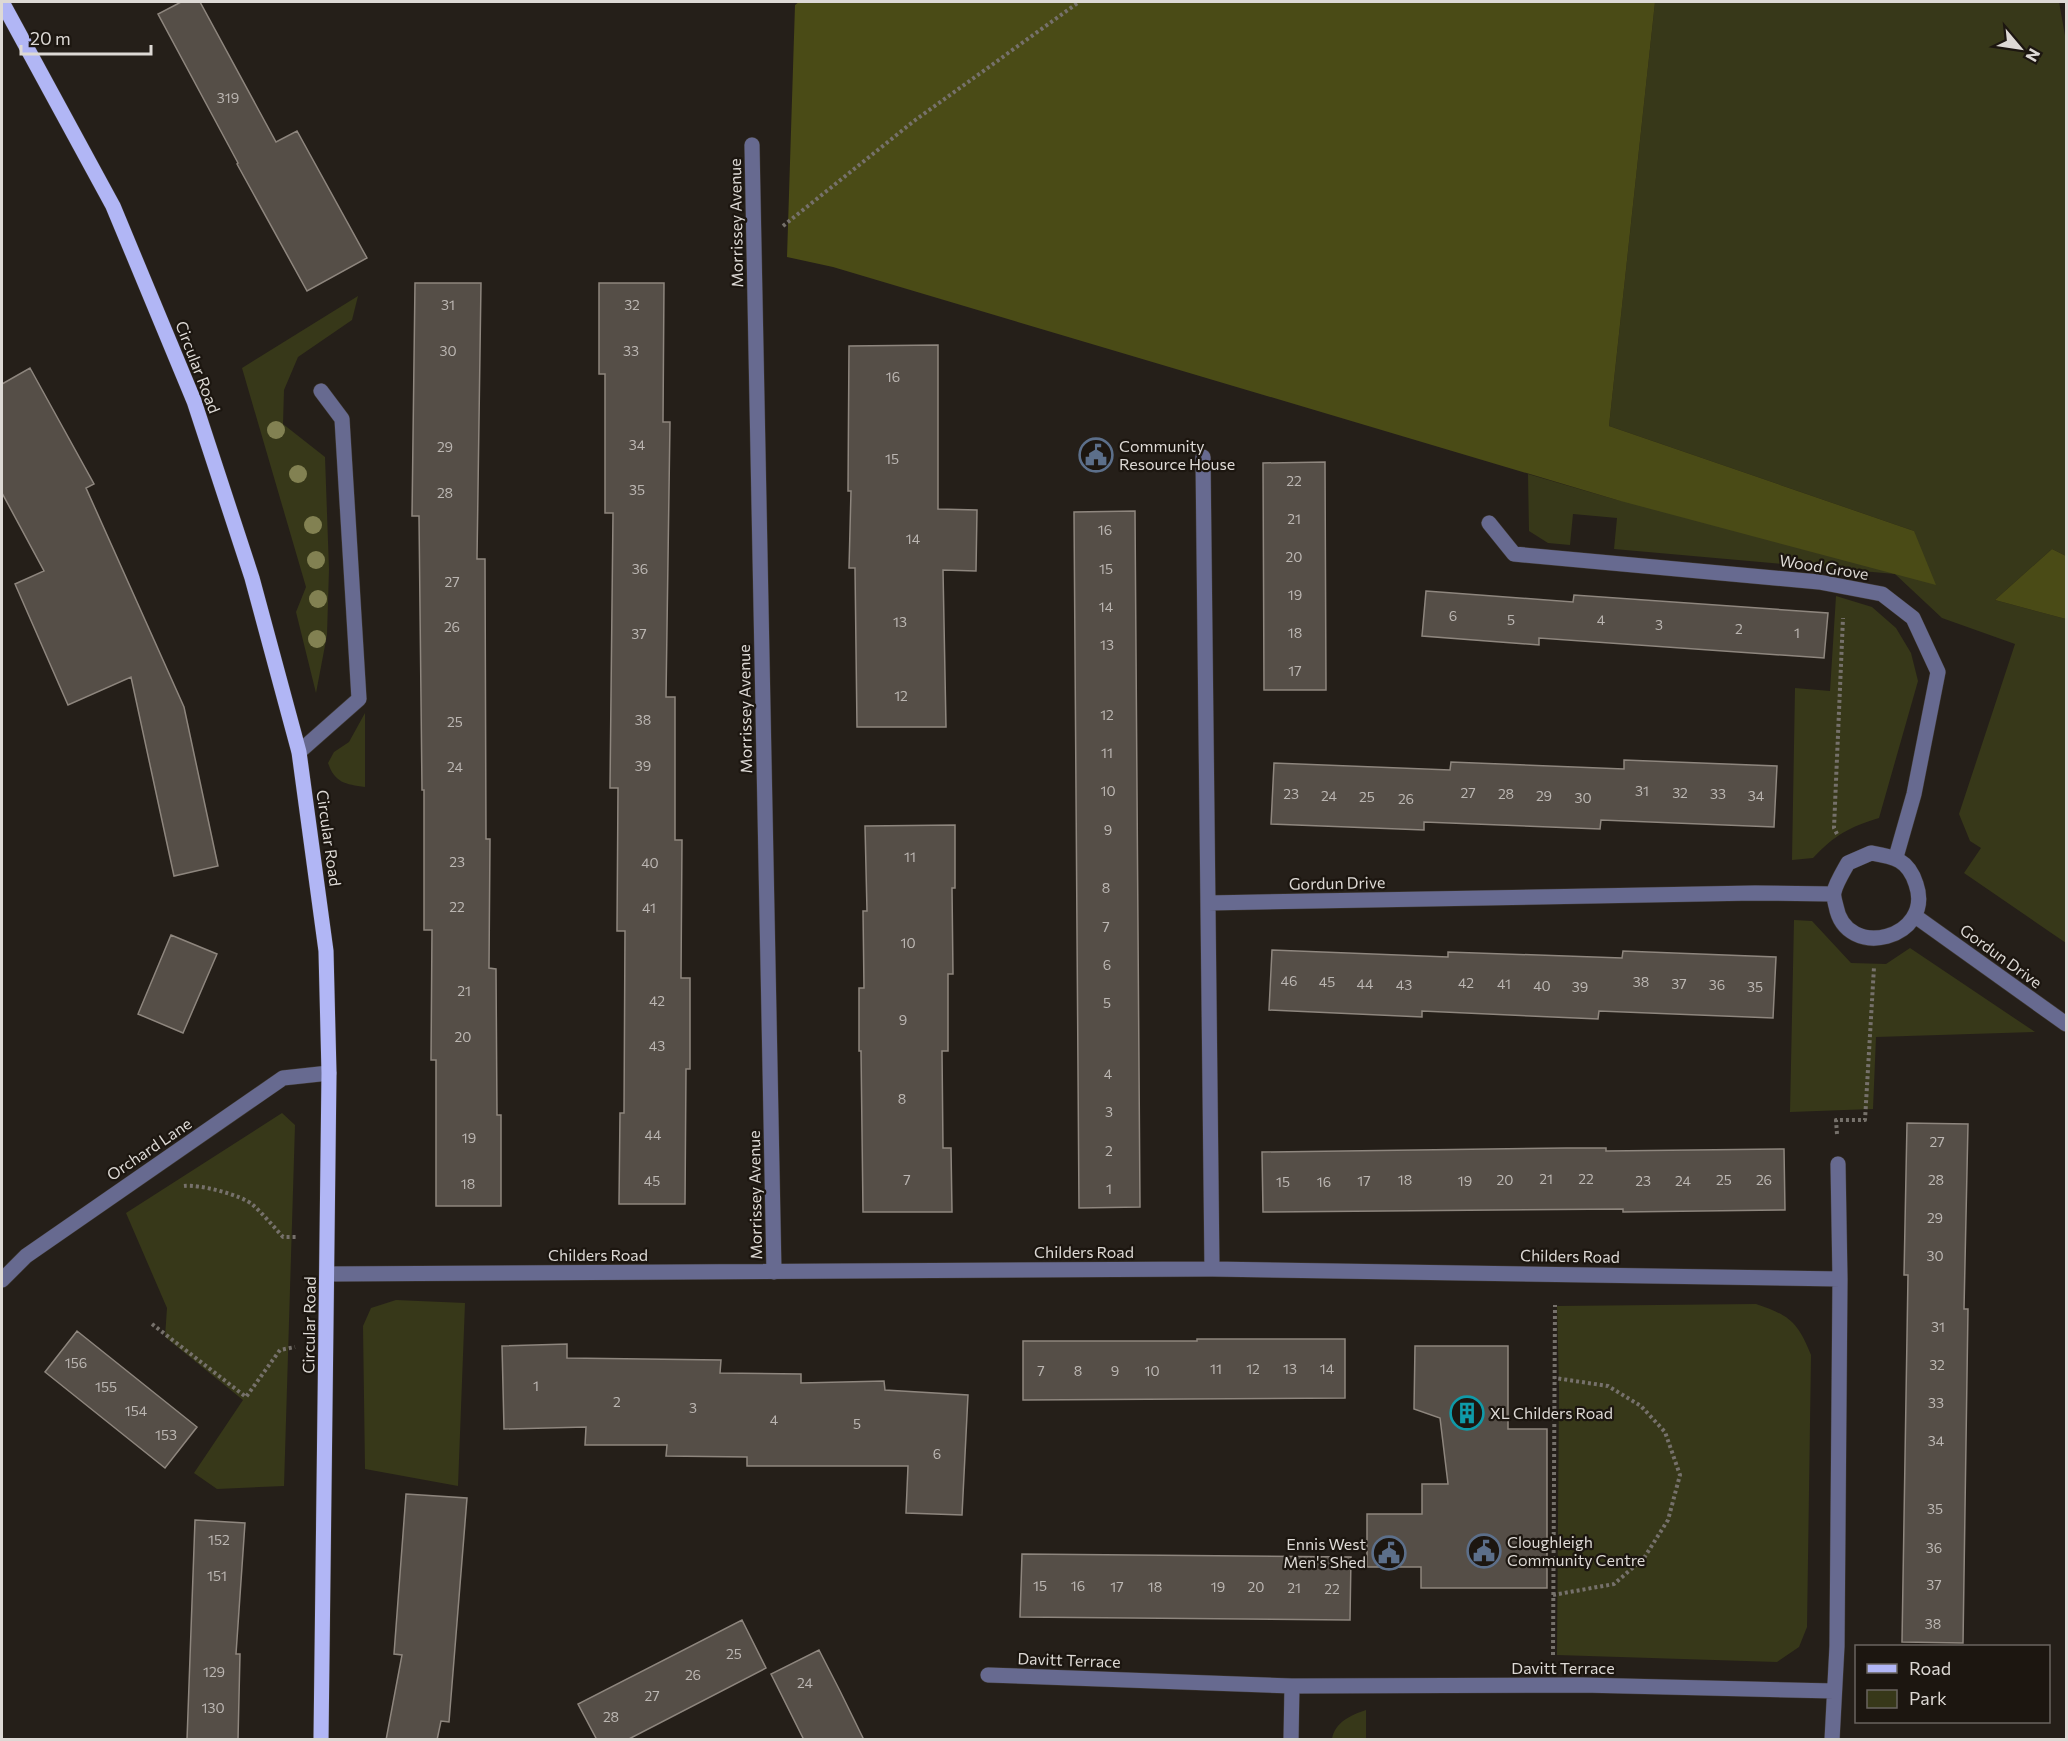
<svg xmlns="http://www.w3.org/2000/svg" width="2068" height="1741" font-family="Commissioner,sans-serif">
  <style>
    .green { fill: #373819 }
    .forest { fill: #4a4b16 }
    .building { fill: #554e47; stroke: #8e867e; stroke-width: 1.5 }
    .lines { fill: none; stroke-linecap: round; stroke-linejoin: round }
    .minor-casing { stroke: #3f3933; stroke-width: 16 }
    .major-casing { stroke: #3f3933; stroke-width: 16 }
    .path { stroke: #76716b; stroke-width: 4; stroke-dasharray: 3 3; stroke-linecap: butt }
    .minor { stroke: #676a90; stroke-width: 15 }
    .major { stroke: #b1b6f5; stroke-width: 15 }
    .tree { fill: #828152 }
    .labels { text-anchor: middle; stroke-width: 4.5; stroke-linejoin: round; paint-order: stroke }
    .number-label { font-size: 14px; fill: #bbb6b2 }
    .street-label { font-size: 16px; fill: #ddd9d5; stroke: #1c1610 }
    .poi-label { font-size: 16px; fill: #ddd9d5; stroke: #1c1610; text-anchor: start }
  </style>
  <rect width="100%" height="100%" fill="#251f19"/>
  <path class="green" d="M1655 2H2059L2066 41V556L2052 549 1995 600 2066 619V943L1964 873 1981 848 1970 841 1959 814 2015 644 1942 618 1895 574 1614 549 1617 518 1573 514 1570 545 1548 543 1529 531 1528 474 1617 500 1914 531 1609 426Z
    M358 296 352 320 298 357 284 390 283 424 325 457 329 569 327 635 316 693 296 612 306 587 242 368Z
    M1836 596 1872 607 1896 628 1911 653 1918 681 1879 818C1848 828 1836 834 1813 858L1792 860 1795 688 1830 691Z
    M365 713V787C345 784 335 783 328 763L334 752 349 742Z
    M1794 920 1812 921 1851 963 1886 964 1910 948 2035 1032 1876 1037 1873 1109 1790 1112Z
    M282 1113 295 1125 284 1486 217 1489 194 1473 243 1400 165 1337 167 1308 126 1213Z
    M396 1300 465 1303 458 1486 365 1469 363 1326 371 1308Z
    M1756 1304C1789 1315 1798 1322 1811 1355L1807 1627 1799 1647 1777 1662 1557 1655 1559 1387 1557 1306Z
    M1366 1710V1739H1332C1335 1722 1351 1715 1366 1710Z"/>
  <path class="forest" d="M799 2H1655L1609 426 1914 531 1936 585 1617 500 833 267 787 257 795 5Z
    M2052 549 2066 556V619L1995 600Z"/>
  <path class="building" d="M181 2H200L276 142 297 131 367 258 307 291 237 164 238 163 158 14Z
    M415 283H481L477 559H485L486 839H490L489 968 496 969 497 1115H501V1206H436V1060H431L432 930H424V790H422L419 516H412Z
    M599 283H664L663 422H670L666 697H675V840H682L681 978H690V1069H686L685 1204H619L620 1113H624L625 931H617L618 788H610L613 513H605V374H599Z
    M938 345V509L977 510 976 571 943 570 946 727H857L855 568H849L851 491H848L849 346Z
    M30 368 94 484 86 488 184 707 218 866 174 876 131 677 68 705 15 584 44 571 2 493V384Z
    M1325 462 1326 690H1264L1263 463Z
    M1135 511 1140 1207 1079 1208 1074 512Z
    M1426 591 1573 602 1574 595 1828 613 1824 658 1539 638V645L1422 636Z
    M1624 760 1777 766 1774 827 1601 820 1600 829 1424 822V830L1271 824 1274 763 1450 770 1451 762 1624 769Z
    M955 825V888H952L953 974H948V1051H942L943 1148H951L952 1212H863L861 1051H859V988H864L863 911H867L865 826Z
    M171 935 217 954 183 1033 138 1014Z
    M1272 950 1448 957V952L1622 958 1623 951 1776 957 1773 1018 1599 1011 1598 1019 1422 1011V1017L1269 1010Z
    M1907 1123 1968 1124 1964 1309H1968L1963 1643 1902 1642 1908 1275H1904Z
    M1566 1148H1606V1151L1784 1149 1785 1210 1623 1212V1209L1263 1212 1262 1152Z
    M77 1331 197 1427 165 1468 45 1372Z
    M1197 1339H1345V1398L1023 1400V1341H1197Z
    M567 1344V1358L721 1360 720 1373 801 1374V1383L884 1381 885 1390 968 1395 962 1515 906 1513 908 1466H747V1457L666 1456 667 1445H585L586 1427 504 1429 502 1346Z
    M1415 1346H1508V1429H1547V1588H1421V1567H1367V1514H1422V1484H1448L1440 1418 1414 1409Z
    M406 1494 467 1498 449 1722 441 1721 437 1740H386L402 1655 394 1654Z
    M195 1520 245 1523 236 1654H240L238 1740H187Z
    M1022 1554 1351 1557 1350 1620 1020 1617Z
    M742 1620 766 1668 627 1740H597L578 1704Z
    M819 1650 840 1691 864 1740H804L771 1674Z"/>
  <g class="lines">
    <defs>
      <path id="minor" d="M752 145 774 1272
        M1203 457 1212 1269
        M1489 523 1514 554 1819 582 1882 594 1913 618 1938 672 1914 794 1896 857
        M299 752 359 699 342 419 321 391
        M1871 853C1894 857 1908 859 1916 884 1935 938 1846 962 1836 906 1835 902 1833 896 1834 892 1836 883 1843 872 1848 863Z
        M1208 903 1755 893 1833 894
        M1915 916 2066 1024
        M1838 1164 1840 1279
        M328 1274 1212 1269 1840 1279 1837 1646 1832 1740
        M2 1280 26 1256 283 1078 329 1073
        M988 1675 1292 1686 1582 1685 1834 1691
        M1291 1740 1292 1686"/>
      <path id="major" d="M2 2 113 206 194 401 252 578 299 752 326 951 329 1073 321 1740"/>
    </defs>
    <use href="#minor" class="minor-casing"/>
    <use href="#major" class="major-casing"/>
    <path class="path" d="M783 226 914 121 1079 2
      M1837 834 1834 828 1843 618
      M1837 1134 1836 1120H1865L1874 967
      M184 1186C199 1184 242 1195 253 1205 264 1215 273 1226 283 1237H298
      M152 1324 246 1397 280 1350 295 1347
      M1553 1595 1614 1584 1644 1558 1668 1520 1680 1475 1665 1432 1641 1406 1608 1386 1555 1378
      M1553 1655 1555 1305"/>
    <use href="#minor" class="minor"/>
    <use href="#major" class="major"/>
  </g>
  <g class="tree">
    <circle cx="276" cy="430" r="9"/>
    <circle cx="298" cy="474" r="9"/>
    <circle cx="313" cy="525" r="9"/>
    <circle cx="316" cy="560" r="9"/>
    <circle cx="318" cy="599" r="9"/>
    <circle cx="317" cy="639" r="9"/>
  </g>
  <defs>
    <symbol id="civic-ring" viewBox="-11 -11 22 22"><circle r="9.5" fill="#1c1610" stroke="#5c6f8a" stroke-width="1.5"/><path d="M-.6-6.5H3V-4.5H.6V-3L4-1V1h2V6H-6V1h2V-1L-.6-3ZM-1.2 2.5V6h2.4V2.5Z" fill="#5c6f8a"/></symbol>
    <symbol id="building-ring" viewBox="-11 -11 22 22"><circle r="9.5" fill="#1c1610" stroke="#0f9aa8" stroke-width="1.5"/><path d="M-4-6H4V6H1V3H-1V6H-4ZM-2.5-4.3h1.7v1.8h-1.7ZM.8-4.3h1.7v1.8H.8ZM-2.5-1h1.7V.8h-1.7ZM.8-1h1.7V.8H.8Z" fill="#0f9aa8"/></symbol>
  </defs>
  <g fill-rule="evenodd">
    <use href="#civic-ring" x="1077" y="436" width="38" height="38"/>
    <use href="#building-ring" x="1448" y="1394" width="38" height="38"/>
    <use href="#civic-ring" x="1465" y="1532" width="38" height="38"/>
    <use href="#civic-ring" x="1370" y="1534" width="38" height="38"/>
  </g>
  <g class="labels">
    <g class="number-label">
      <text x="228" y="103">319</text>
      <text x="448" y="310">31</text>
      <text x="632" y="310">32</text>
      <text x="448" y="356">30</text>
      <text x="631" y="356">33</text>
      <text x="893" y="382">16</text>
      <text x="637" y="450">34</text>
      <text x="445" y="452">29</text>
      <text x="892" y="464">15</text>
      <text x="1294" y="486">22</text>
      <text x="637" y="495">35</text>
      <text x="445" y="498">28</text>
      <text x="1294" y="524">21</text>
      <text x="1105" y="535">16</text>
      <text x="913" y="544">14</text>
      <text x="1294" y="562">20</text>
      <text x="640" y="574">36</text>
      <text x="1106" y="574">15</text>
      <text x="452" y="587">27</text>
      <text x="1295" y="600">19</text>
      <text x="1106" y="612">14</text>
      <text x="1453" y="621">6</text>
      <text x="1511" y="625">5</text>
      <text x="1601" y="625">4</text>
      <text x="900" y="627">13</text>
      <text x="1659" y="630">3</text>
      <text x="452" y="632">26</text>
      <text x="1739" y="634">2</text>
      <text x="1295" y="638">18</text>
      <text x="1797" y="638">1</text>
      <text x="639" y="639">37</text>
      <text x="1107" y="650">13</text>
      <text x="1295" y="676">17</text>
      <text x="901" y="701">12</text>
      <text x="1107" y="720">12</text>
      <text x="643" y="725">38</text>
      <text x="455" y="727">25</text>
      <text x="1107" y="758">11</text>
      <text x="643" y="771">39</text>
      <text x="455" y="772">24</text>
      <text x="1108" y="796">10</text>
      <text x="1642" y="796">31</text>
      <text x="1468" y="798">27</text>
      <text x="1680" y="798">32</text>
      <text x="1291" y="799">23</text>
      <text x="1506" y="799">28</text>
      <text x="1718" y="799">33</text>
      <text x="1329" y="801">24</text>
      <text x="1544" y="801">29</text>
      <text x="1756" y="801">34</text>
      <text x="1367" y="802">25</text>
      <text x="1583" y="803">30</text>
      <text x="1406" y="804">26</text>
      <text x="1108" y="835">9</text>
      <text x="910" y="862">11</text>
      <text x="457" y="867">23</text>
      <text x="650" y="868">40</text>
      <text x="1106" y="893">8</text>
      <text x="457" y="912">22</text>
      <text x="649" y="913">41</text>
      <text x="1106" y="932">7</text>
      <text x="908" y="948">10</text>
      <text x="1107" y="970">6</text>
      <text x="1289" y="986">46</text>
      <text x="1327" y="987">45</text>
      <text x="1641" y="987">38</text>
      <text x="1466" y="988">42</text>
      <text x="1365" y="989">44</text>
      <text x="1504" y="989">41</text>
      <text x="1679" y="989">37</text>
      <text x="1404" y="990">43</text>
      <text x="1717" y="990">36</text>
      <text x="1542" y="991">40</text>
      <text x="1580" y="992">39</text>
      <text x="1755" y="992">35</text>
      <text x="464" y="996">21</text>
      <text x="657" y="1006">42</text>
      <text x="1107" y="1008">5</text>
      <text x="903" y="1025">9</text>
      <text x="463" y="1042">20</text>
      <text x="657" y="1051">43</text>
      <text x="1108" y="1079">4</text>
      <text x="902" y="1104">8</text>
      <text x="1109" y="1117">3</text>
      <text x="653" y="1140">44</text>
      <text x="469" y="1143">19</text>
      <text x="1937" y="1147">27</text>
      <text x="1109" y="1156">2</text>
      <text x="1546" y="1184">21</text>
      <text x="1586" y="1184">22</text>
      <text x="907" y="1185">7</text>
      <text x="1405" y="1185">18</text>
      <text x="1505" y="1185">20</text>
      <text x="1724" y="1185">25</text>
      <text x="1764" y="1185">26</text>
      <text x="1936" y="1185">28</text>
      <text x="652" y="1186">45</text>
      <text x="1364" y="1186">17</text>
      <text x="1465" y="1186">19</text>
      <text x="1643" y="1186">23</text>
      <text x="1683" y="1186">24</text>
      <text x="1283" y="1187">15</text>
      <text x="1324" y="1187">16</text>
      <text x="468" y="1189">18</text>
      <text x="1109" y="1194">1</text>
      <text x="1935" y="1223">29</text>
      <text x="1935" y="1261">30</text>
      <text x="1938" y="1332">31</text>
      <text x="76" y="1368">156</text>
      <text x="1937" y="1370">32</text>
      <text x="1216" y="1374">11</text>
      <text x="1253" y="1374">12</text>
      <text x="1290" y="1374">13</text>
      <text x="1327" y="1374">14</text>
      <text x="1041" y="1376">7</text>
      <text x="1078" y="1376">8</text>
      <text x="1115" y="1376">9</text>
      <text x="1152" y="1376">10</text>
      <text x="536" y="1391">1</text>
      <text x="106" y="1392">155</text>
      <text x="617" y="1407">2</text>
      <text x="1936" y="1408">33</text>
      <text x="693" y="1413">3</text>
      <text x="136" y="1416">154</text>
      <text x="774" y="1425">4</text>
      <text x="857" y="1429">5</text>
      <text x="166" y="1440">153</text>
      <text x="1936" y="1446">34</text>
      <text x="937" y="1459">6</text>
      <text x="1935" y="1514">35</text>
      <text x="219" y="1545">152</text>
      <text x="1934" y="1553">36</text>
      <text x="217" y="1581">151</text>
      <text x="1934" y="1590">37</text>
      <text x="1040" y="1591">15</text>
      <text x="1078" y="1591">16</text>
      <text x="1117" y="1592">17</text>
      <text x="1155" y="1592">18</text>
      <text x="1218" y="1592">19</text>
      <text x="1256" y="1592">20</text>
      <text x="1294" y="1593">21</text>
      <text x="1332" y="1594">22</text>
      <text x="1933" y="1629">38</text>
      <text x="734" y="1659">25</text>
      <text x="214" y="1677">129</text>
      <text x="693" y="1680">26</text>
      <text x="805" y="1688">24</text>
      <text x="652" y="1701">27</text>
      <text x="213" y="1713">130</text>
      <text x="611" y="1722">28</text>
    </g>
    <g class="street-label">
      <text transform="translate(736 223) rotate(-91)" y="6">Morrissey Avenue</text>
      <text transform="translate(198 367) rotate(69)" y="6">Circular Road</text>
      <text transform="translate(1824 567) rotate(9)" y="6">Wood Grove</text>
      <text transform="translate(745 709) rotate(-91)" y="6">Morrissey Avenue</text>
      <text transform="translate(329 838) rotate(82)" y="6">Circular Road</text>
      <text transform="translate(1337 883) rotate(-1)" y="6">Gordun Drive</text>
      <text transform="translate(2001 956) rotate(36)" y="6">Gordun Drive</text>
      <text transform="translate(149 1149) rotate(-34)" y="6">Orchard Lane</text>
      <text transform="translate(755 1195) rotate(-91)" y="6">Morrissey Avenue</text>
      <text x="1084" y="1258">Childers Road</text>
      <text x="598" y="1261">Childers Road</text>
      <text transform="translate(1570 1256) rotate(1)" y="6">Childers Road</text>
      <text transform="translate(309 1325) rotate(-89)" y="6">Circular Road</text>
      <text transform="translate(1069 1660) rotate(2)" y="6">Davitt Terrace</text>
      <text x="1563" y="1674">Davitt Terrace</text>
    </g>
    <g class="poi-label">
      <text x="1119" y="452">Community<tspan x="1119" dy="18">Resource House</tspan></text>
      <text x="1490" y="1419">XL Childers Road</text>
      <text x="1507" y="1548">Cloughleigh<tspan x="1507" dy="18">Community Centre</tspan></text>
      <text x="1366" y="1550" text-anchor="end">Ennis West<tspan x="1366" dy="18">Men's Shed</tspan></text>
    </g>
  </g>
  <rect width="2068" height="1741" fill="none" stroke="#ddd9d5" stroke-width="6"/>
  <rect x="1855" y="1645" width="195" height="78" fill="#1c1610" stroke="#69645f" stroke-width="1.5"/>
  <rect x="1867" y="1664" width="30" height="9" fill="#b1b6f5" stroke="#69645f" stroke-width="1.5"/>
  <text x="1909" y="1675" font-size="18" fill="#ddd9d5">Road</text>
  <rect x="1867" y="1690" width="30" height="18" fill="#373819" stroke="#69645f" stroke-width="1.5"/>
  <text x="1909" y="1705" font-size="18" fill="#ddd9d5">Park</text>
  <g transform="translate(2020 48) rotate(119)" stroke="#1c1610" stroke-width="4.5" paint-order="stroke">
  <path d="M0-4.5L10 22L0 15L-10 22Z" fill="#ddd9d5"/>
  <text y="-9" font-size="16" font-weight="bold" text-anchor="middle" fill="#ddd9d5">N</text>
  </g>
  <path d="M21 45v9h130v-9" fill="none" stroke="#ddd9d5" stroke-width="3"/>
  <text x="30" y="45" font-size="18" fill="#ddd9d5" stroke="#1c1610" stroke-width="4.5" paint-order="stroke">20 m</text>
</svg>
